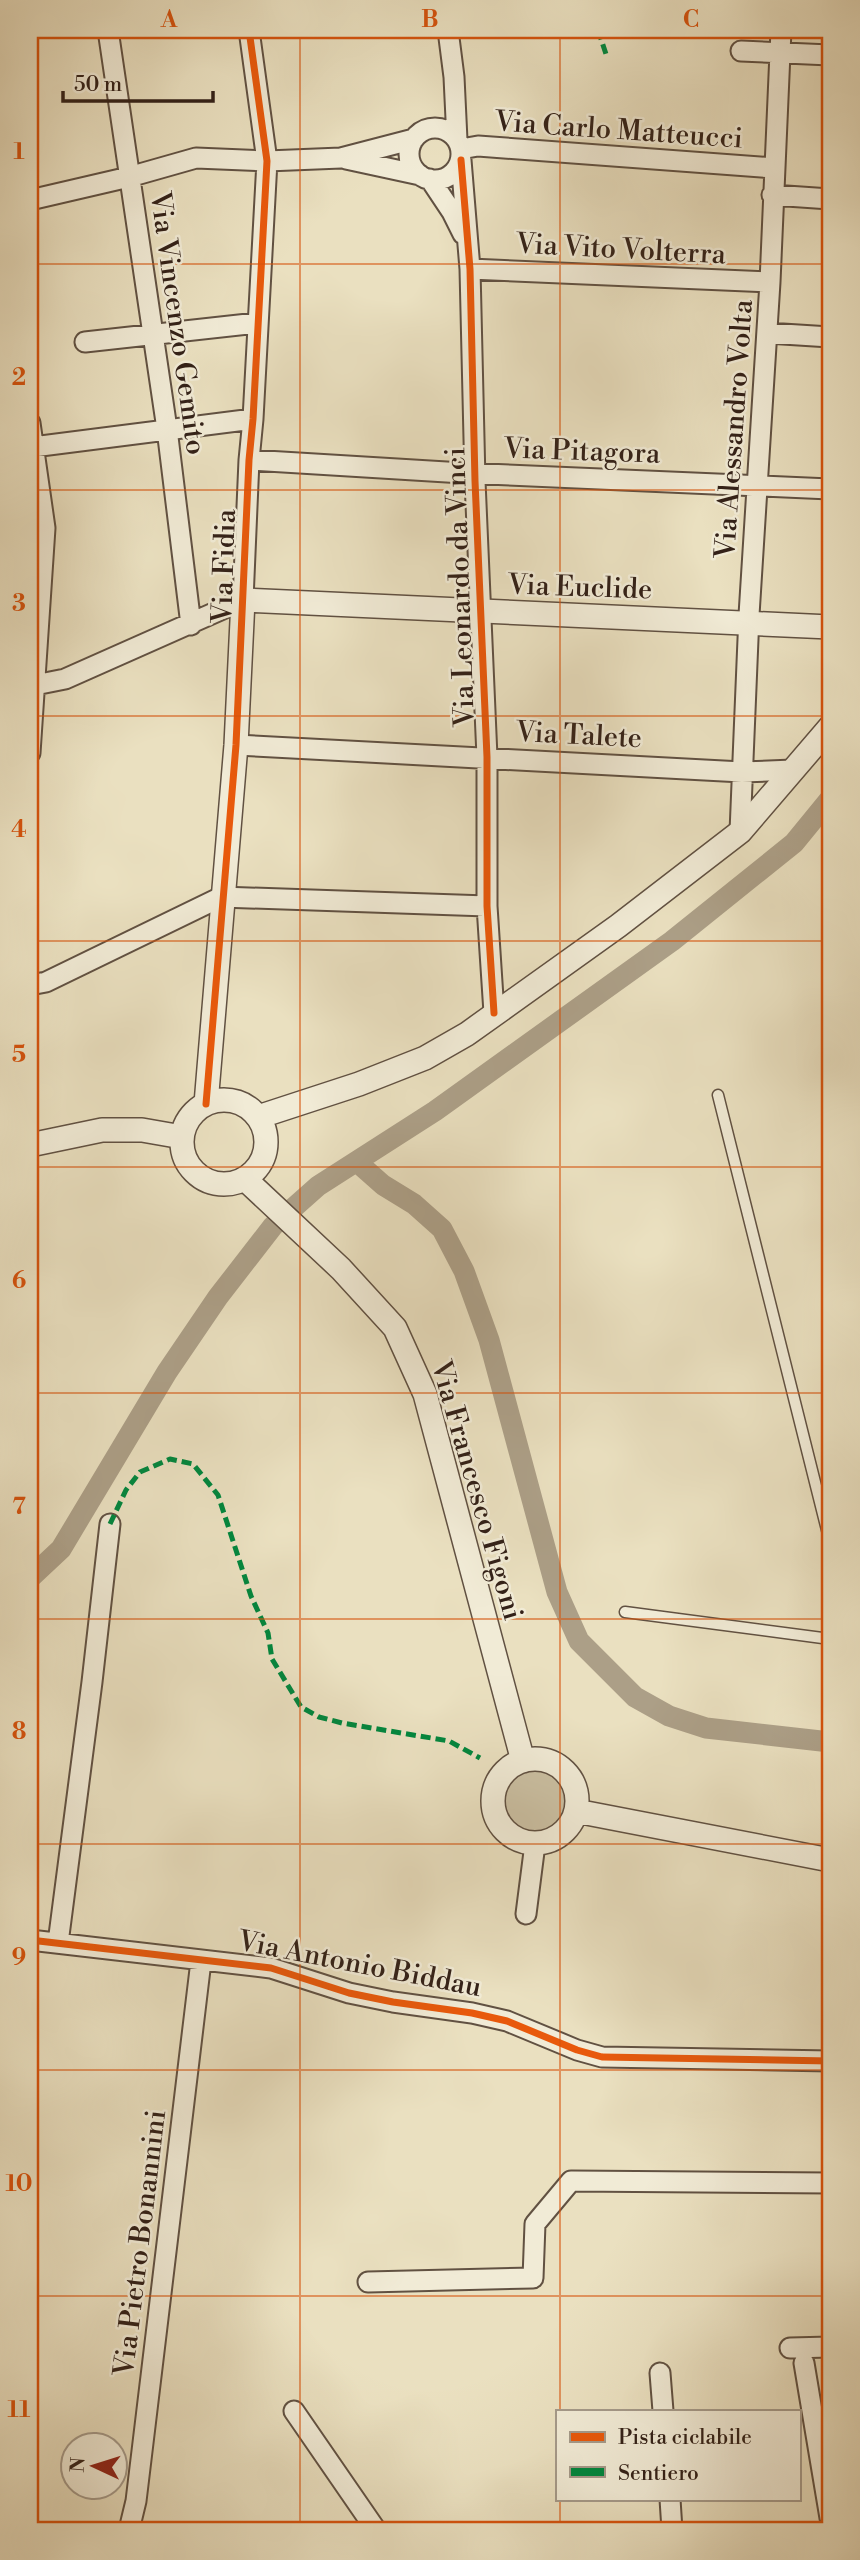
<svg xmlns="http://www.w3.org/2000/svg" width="860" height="2560" font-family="'Libre Bodoni',serif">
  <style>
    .green { fill: #cbc0a3; stroke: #7f705e; stroke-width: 2 }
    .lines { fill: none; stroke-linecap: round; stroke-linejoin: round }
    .canal { stroke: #ac9f87; stroke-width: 21 }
    .service-casing { stroke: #615142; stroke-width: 13 }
    .minor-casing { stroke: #615142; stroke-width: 23 }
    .tertiary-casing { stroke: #615142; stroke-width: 26 }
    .service { stroke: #f1ebd6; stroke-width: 10 }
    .minor { stroke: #f1ebd6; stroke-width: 19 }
    .tertiary { stroke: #f1ebd6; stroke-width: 23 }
    .quiet { stroke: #00873e; stroke-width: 5; stroke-dasharray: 10 5; stroke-linecap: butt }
    .cycleway-casing { stroke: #f1ebd6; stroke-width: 11 }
    .cycleway { stroke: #e8590c; stroke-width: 7 }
    .grid { fill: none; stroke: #d6530d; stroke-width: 2; stroke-opacity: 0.55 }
    .labels { text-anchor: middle; stroke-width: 5; stroke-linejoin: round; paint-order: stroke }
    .street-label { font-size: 28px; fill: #332118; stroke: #f1ebd6 }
    .neatline { fill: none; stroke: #d6530d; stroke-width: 2.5 }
    .grid-label { font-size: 23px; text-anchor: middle; font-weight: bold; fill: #d6530d }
  </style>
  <rect width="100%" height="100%" fill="#eae0c0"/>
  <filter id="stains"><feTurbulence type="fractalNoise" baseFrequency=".00286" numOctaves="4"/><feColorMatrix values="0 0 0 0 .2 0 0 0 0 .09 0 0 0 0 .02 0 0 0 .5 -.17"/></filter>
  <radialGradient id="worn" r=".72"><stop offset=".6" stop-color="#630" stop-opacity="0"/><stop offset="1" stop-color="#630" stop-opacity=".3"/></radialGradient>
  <path class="green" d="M504 1801a31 31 0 1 1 62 0a31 31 0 1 1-62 0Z"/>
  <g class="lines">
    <path class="canal" d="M357 1162 383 1185 414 1204 442 1229 464 1271 489 1340 557 1592 579 1641 635 1697 669 1716 706 1728 830 1742
      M30 1578 61 1549 167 1372 218 1297 273 1226 318 1186 435 1111 672 941 794 843 830 799"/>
    <defs>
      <path id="service" d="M718 1095 830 1542
        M625 1612 830 1639"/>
      <path id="minor" d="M108 30 167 429 191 625
        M448 30 454 77 457 140
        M741 51 830 55
        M409 154a26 26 0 1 1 52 0a26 26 0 1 1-52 0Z
        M461 149 478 146 774 168
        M346 159 420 175
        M461 160 470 269 475 481 487 757V906L494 1013
        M430 179 452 212 463 234
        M772 195 830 199
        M30 200 129 177 196 158 267 161 341 158 414 139
        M470 269 770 282
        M767 333 830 337
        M85 342 257 323
        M30 423 45 528 30 753
        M33 447 253 419
        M249 460 463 473 830 489
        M30 686 65 679 243 600 249 460 253 419 267 161 249 30
        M236 745 742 772 793 770
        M740 832 749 615 770 282 781 30
        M30 985 46 982 221 897 487 906
        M526 1914 535 1844
        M30 1940 271 1968 349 1993 393 2002 472 2013 507 2021 577 2050 602 2057 830 2061
        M58 1943 92 1682 110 1524
        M368 2282 533 2278 535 2224 571 2181 830 2183
        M790 2348 830 2347
        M804 2363 830 2518
        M660 2373 663 2411
        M294 2411 376 2530
        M670 2499 672 2530
        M129 2530 136 2501 201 1961"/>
      <path id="tertiary" d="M182 1142a42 42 0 1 1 84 0a42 42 0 1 1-84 0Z
        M206 1104 236 745 243 600 830 627
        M258 1117 359 1084 425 1058 467 1034 618 926 740 832 830 727
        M30 1145 102 1130H142L182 1137
        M245 1179 341 1269 395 1328 425 1394 523 1761
        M493 1801a42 42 0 1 1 84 0a42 42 0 1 1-84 0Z
        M576 1811 830 1860"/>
    </defs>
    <use href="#service" class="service-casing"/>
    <use href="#minor" class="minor-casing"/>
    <use href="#tertiary" class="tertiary-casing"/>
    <use href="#service" class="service"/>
    <use href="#minor" class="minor"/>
    <use href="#tertiary" class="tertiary"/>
    <path class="quiet" d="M598 30 607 57
      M110 1524 126 1490 140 1472 170 1459 193 1464 218 1495 251 1596 268 1633 272 1659 301 1707 319 1717 342 1723 449 1741 480 1758"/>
    <defs>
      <path id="cycleway" d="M461 160 470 269 475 481 487 757V906L494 1013
        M206 1104 236 745 249 460 253 419 267 161 249 30
        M30 1940 271 1968 349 1993 393 2002 472 2013 507 2021 577 2050 602 2057 830 2061"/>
    </defs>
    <use href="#cycleway" class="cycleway-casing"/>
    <use href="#cycleway" class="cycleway"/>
  </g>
  <path class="grid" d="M300 30V2530M560 30V2411M30 264H830M30 490H830M30 716H830M30 941H830M30 1167H830M30 1393H830M30 1619H830M30 1844H830M30 2070H830M30 2296H830M560 2499V2530"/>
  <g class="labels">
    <g class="street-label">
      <text transform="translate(619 129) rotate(4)" y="10">Via Carlo Matteucci</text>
      <text transform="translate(621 248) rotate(3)" y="10">Via Vito Volterra</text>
      <text transform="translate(179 323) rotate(82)" y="10">Via Vincenzo Gemito</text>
      <text transform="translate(733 429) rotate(-86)" y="10">Via Alessandro Volta</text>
      <text transform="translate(582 450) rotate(2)" y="10">Via Pitagora</text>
      <text transform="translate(223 566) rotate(-88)" y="10">Via Fidia</text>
      <text transform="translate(580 586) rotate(2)" y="10">Via Euclide</text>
      <text transform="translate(459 587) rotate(-92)" y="10">Via Leonardo da Vinci</text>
      <text transform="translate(579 734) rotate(3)" y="10">Via Talete</text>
      <text transform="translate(478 1490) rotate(74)" y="10">Via Francesco Figoni</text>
      <text transform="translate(360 1963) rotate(11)" y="10">Via Antonio Biddau</text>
      <text transform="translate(139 2243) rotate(-83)" y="10">Via Pietro Bonannini</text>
    </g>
  </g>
  <rect width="860" height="2560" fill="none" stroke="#eae0c0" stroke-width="77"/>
  <rect x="556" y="2410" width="245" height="91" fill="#f1ebd6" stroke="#a59a8a" stroke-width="2"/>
  <rect x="570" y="2432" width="35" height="10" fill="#e8590c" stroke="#a59a8a" stroke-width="2"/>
  <text x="618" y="2444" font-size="21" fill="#332118">Pista ciclabile</text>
  <rect x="570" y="2467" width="35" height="10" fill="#00873e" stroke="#a59a8a" stroke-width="2"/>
  <text x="618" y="2480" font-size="21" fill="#332118">Sentiero</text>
  <g transform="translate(94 2466) rotate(274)"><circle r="33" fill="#f1ebd6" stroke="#a59a8a" stroke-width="2"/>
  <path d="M0-5L12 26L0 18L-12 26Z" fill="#8f2418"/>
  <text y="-10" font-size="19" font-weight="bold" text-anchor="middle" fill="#332118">N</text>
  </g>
  <path d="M63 91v10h150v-10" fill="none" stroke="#332118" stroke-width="3.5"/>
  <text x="74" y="91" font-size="21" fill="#332118" stroke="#f1ebd6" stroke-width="5" paint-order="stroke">50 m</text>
  <rect x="38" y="38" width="784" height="2484" class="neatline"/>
  <g class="grid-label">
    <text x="169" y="27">A</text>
    <text x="430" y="27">B</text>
    <text x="691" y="27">C</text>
    <text x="19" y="159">1</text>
    <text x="19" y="385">2</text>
    <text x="19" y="611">3</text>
    <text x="19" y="837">4</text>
    <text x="19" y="1062">5</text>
    <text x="19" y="1288">6</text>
    <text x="19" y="1514">7</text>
    <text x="19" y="1739">8</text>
    <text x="19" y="1965">9</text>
    <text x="19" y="2191">10</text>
    <text x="19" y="2417">11</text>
  </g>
  <rect width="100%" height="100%" filter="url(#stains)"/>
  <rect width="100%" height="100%" fill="url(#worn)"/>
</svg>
